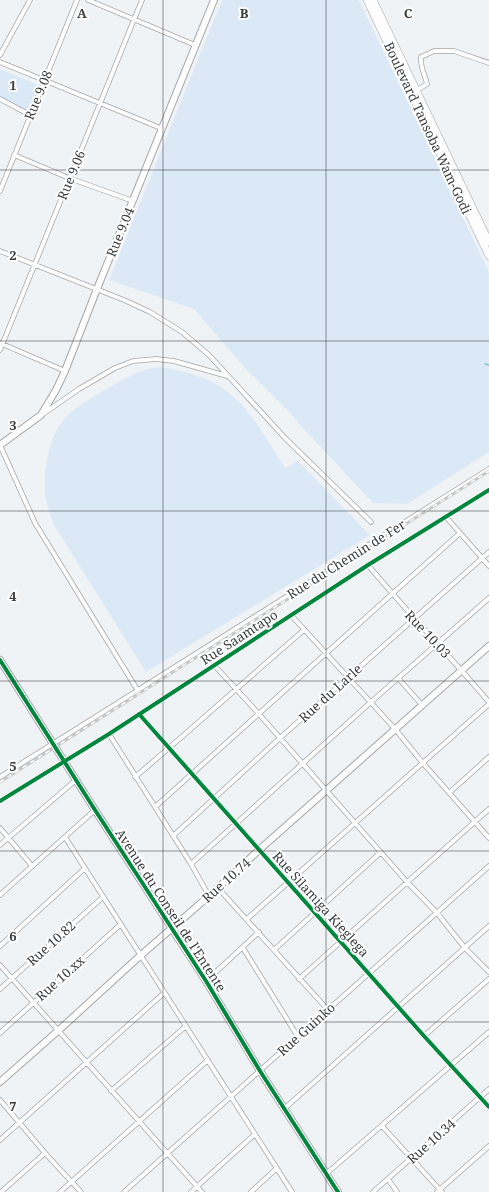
<svg xmlns="http://www.w3.org/2000/svg" width="489" height="1192" font-family="'Noto Serif',serif">
  <style>
    .green { fill: #dbe9f6 }
    .lines { fill: none; stroke-linecap: round; stroke-linejoin: round }
    .stream { stroke: #7bcad2; stroke-width: 1.5 }
    .street-casing { stroke: #a4a7a9; stroke-width: 5.5 }
    .secondary-casing { stroke: #a4a7a9; stroke-width: 8 }
    .primary-casing { stroke: #a4a7a9; stroke-width: 8 }
    .street { stroke: #fdfdfe; stroke-width: 4 }
    .secondary { stroke: #fdfdfe; stroke-width: 6 }
    .primary { stroke: #fdfdfe; stroke-width: 7 }
    .rail-casing { stroke: #c6c7c7; stroke-width: 3 }
    .rail { stroke: #fff; stroke-width: 1.5; stroke-dasharray: 4.5; stroke-linecap: butt }
    .cycleway-casing { stroke: #fff; stroke-width: 6 }
    .cycleway { stroke: #00873e; stroke-width: 4 }
    .grid { fill: none; stroke: #3b3d3f; stroke-width: 1; stroke-opacity: 0.55 }
    .labels { text-anchor: middle; stroke-width: 4; stroke-linejoin: round; paint-order: stroke }
    .street-label { font-size: 13px; fill: #3b3d3f; stroke: #fff }
    .grid-label { font-size: 13px; text-anchor: middle; font-weight: bold; fill: #3b3d3f; stroke: #fff; stroke-width: 4; stroke-linejoin: round; paint-order: stroke }
  </style>
  <rect width="100%" height="100%" fill="#f0f3f6"/>
  <path class="green" d="M222 0H359L489 272V452L407 504 373 503 300 425 292 415 246 369 194 309 109 280Z
    M0 69 39 85 27 114 0 98Z
    M160 367C235 378 248 409 285 468L298 461 370 535 146 672 54 525C50 514 45 502 45 489 44 464 50 433 68 415 78 405 95 396 107 389 123 379 140 369 160 367Z"/>
  <g class="lines">
    <path class="stream" d="M485 364 489 365"/>
    <defs>
      <path id="street" d="M88 0 195 45
        M0 55 30 0
        M0 62 163 129
        M417 90 427 84C425 74 420 68 421 57L434 51H454L489 63
        M0 99 30 115
        M14 155 69 178 133 201
        M0 191 77 0
        M0 251 124 300 150 312 182 332 209 355 285 438 371 522
        M0 343 65 371
        M0 350 142 0
        M43 414 79 389 115 368 133 361 156 359 174 361 227 376
        M0 445 35 523 138 691
        M446 517 489 566
        M368 565C407 612 450 656 489 702
        M291 615 396 730 422 762 489 838
        M214 665 258 713 407 882 437 913 465 948 489 972
        M398 678 423 706
        M139 714 424 1036 489 1107
        M109 734 191 864 209 896
        M0 777 489 469
        M135 777C192 729 247 679 304 630
        M449 793 489 757
        M0 801 109 734 368 565 489 490
        M155 807 460 533
        M0 828 32 866
        M173 836 280 738 489 552
        M65 837 292 1192
        M0 845 76 780
        M191 864 371 702 489 598
        M218 888 328 1010
        M0 895 95 810
        M247 919 489 704
        M0 946 84 869
        M243 948 298 1037
        M274 950 381 852
        M0 965 202 1192
        M299 979 489 809
        M206 981 259 932
        M0 989 103 897
        M0 1033 121 924
        M424 1036 489 979
        M111 1091 186 1026
        M0 1100 45 1153 81 1192
        M284 1109 489 926
        M382 1126 442 1192
        M0 1140 164 993
        M326 1174 489 1032
        M388 1179 397 1192
        M1 1192 45 1153
        M60 1192 208 1060
        M124 1192 489 866
        M191 1192 255 1134
        M251 1192 277 1168
        M373 1192 489 1089
        M437 1192 489 1146"/>
      <path id="secondary" d="M0 445 41 415 56 390 65 371 97 289 214 0
        M0 660 95 810 206 981 260 1071 338 1192
        M0 1082 59 1030 141 955 209 896 259 850 489 646"/>
      <path id="primary" d="M367 0 489 256
        M373 0 489 242"/>
    </defs>
    <use href="#street" class="street-casing"/>
    <use href="#secondary" class="secondary-casing"/>
    <use href="#primary" class="primary-casing"/>
    <use href="#street" class="street"/>
    <use href="#secondary" class="secondary"/>
    <use href="#primary" class="primary"/>
    <defs>
      <path id="rail" d="M0 782 489 471"/>
    </defs>
    <use href="#rail" class="rail-casing"/>
    <use href="#rail" class="rail"/>
    <defs>
      <path id="cycleway" d="M0 660 95 810 206 981 260 1071 338 1192
        M139 714 424 1036 489 1107
        M0 801 109 734 368 565 489 490"/>
    </defs>
    <use href="#cycleway" class="cycleway-casing"/>
    <use href="#cycleway" class="cycleway"/>
  </g>
  <path class="grid" d="M163 0V1192M326 0V1192M0 170H489M0 341H489M0 511H489M0 681H489M0 851H489M0 1022H489"/>
  <g class="labels">
    <g class="street-label">
      <text transform="translate(38 95) rotate(-68)" y="5">Rue 9.08</text>
      <text transform="translate(428 128) rotate(65)" y="5">Boulevard Tansoba Wam-Godi</text>
      <text transform="translate(71 175) rotate(-68)" y="5">Rue 9.06</text>
      <text transform="translate(120 232) rotate(-68)" y="5">Rue 9.04</text>
      <text transform="translate(346 559) rotate(-32)" y="5">Rue du Chemin de Fer</text>
      <text transform="translate(428 634) rotate(47)" y="5">Rue 10.03</text>
      <text transform="translate(239 637) rotate(-33)" y="5">Rue Saamtapo</text>
      <text transform="translate(330 693) rotate(-42)" y="5">Rue du Larle</text>
      <text transform="translate(226 880) rotate(-42)" y="5">Rue 10.74</text>
      <text transform="translate(321 904) rotate(48)" y="5">Rue Silamiga Kieglega</text>
      <text transform="translate(171 910) rotate(57)" y="5">Avenue du Conseil de l'Entente</text>
      <text transform="translate(51 943) rotate(-42)" y="5">Rue 10.82</text>
      <text transform="translate(60 978) rotate(-42)" y="5">Rue 10.xx</text>
      <text transform="translate(306 1029) rotate(-42)" y="5">Rue Guinko</text>
      <text transform="translate(431 1141) rotate(-42)" y="5">Rue 10.34</text>
    </g>
  </g>
  <g class="grid-label">
    <text x="82" y="18">A</text>
    <text x="244" y="18">B</text>
    <text x="408" y="18">C</text>
    <text x="13" y="90">1</text>
    <text x="13" y="260">2</text>
    <text x="13" y="430">3</text>
    <text x="13" y="601">4</text>
    <text x="13" y="771">5</text>
    <text x="13" y="941">6</text>
    <text x="13" y="1111">7</text>
  </g>
</svg>
